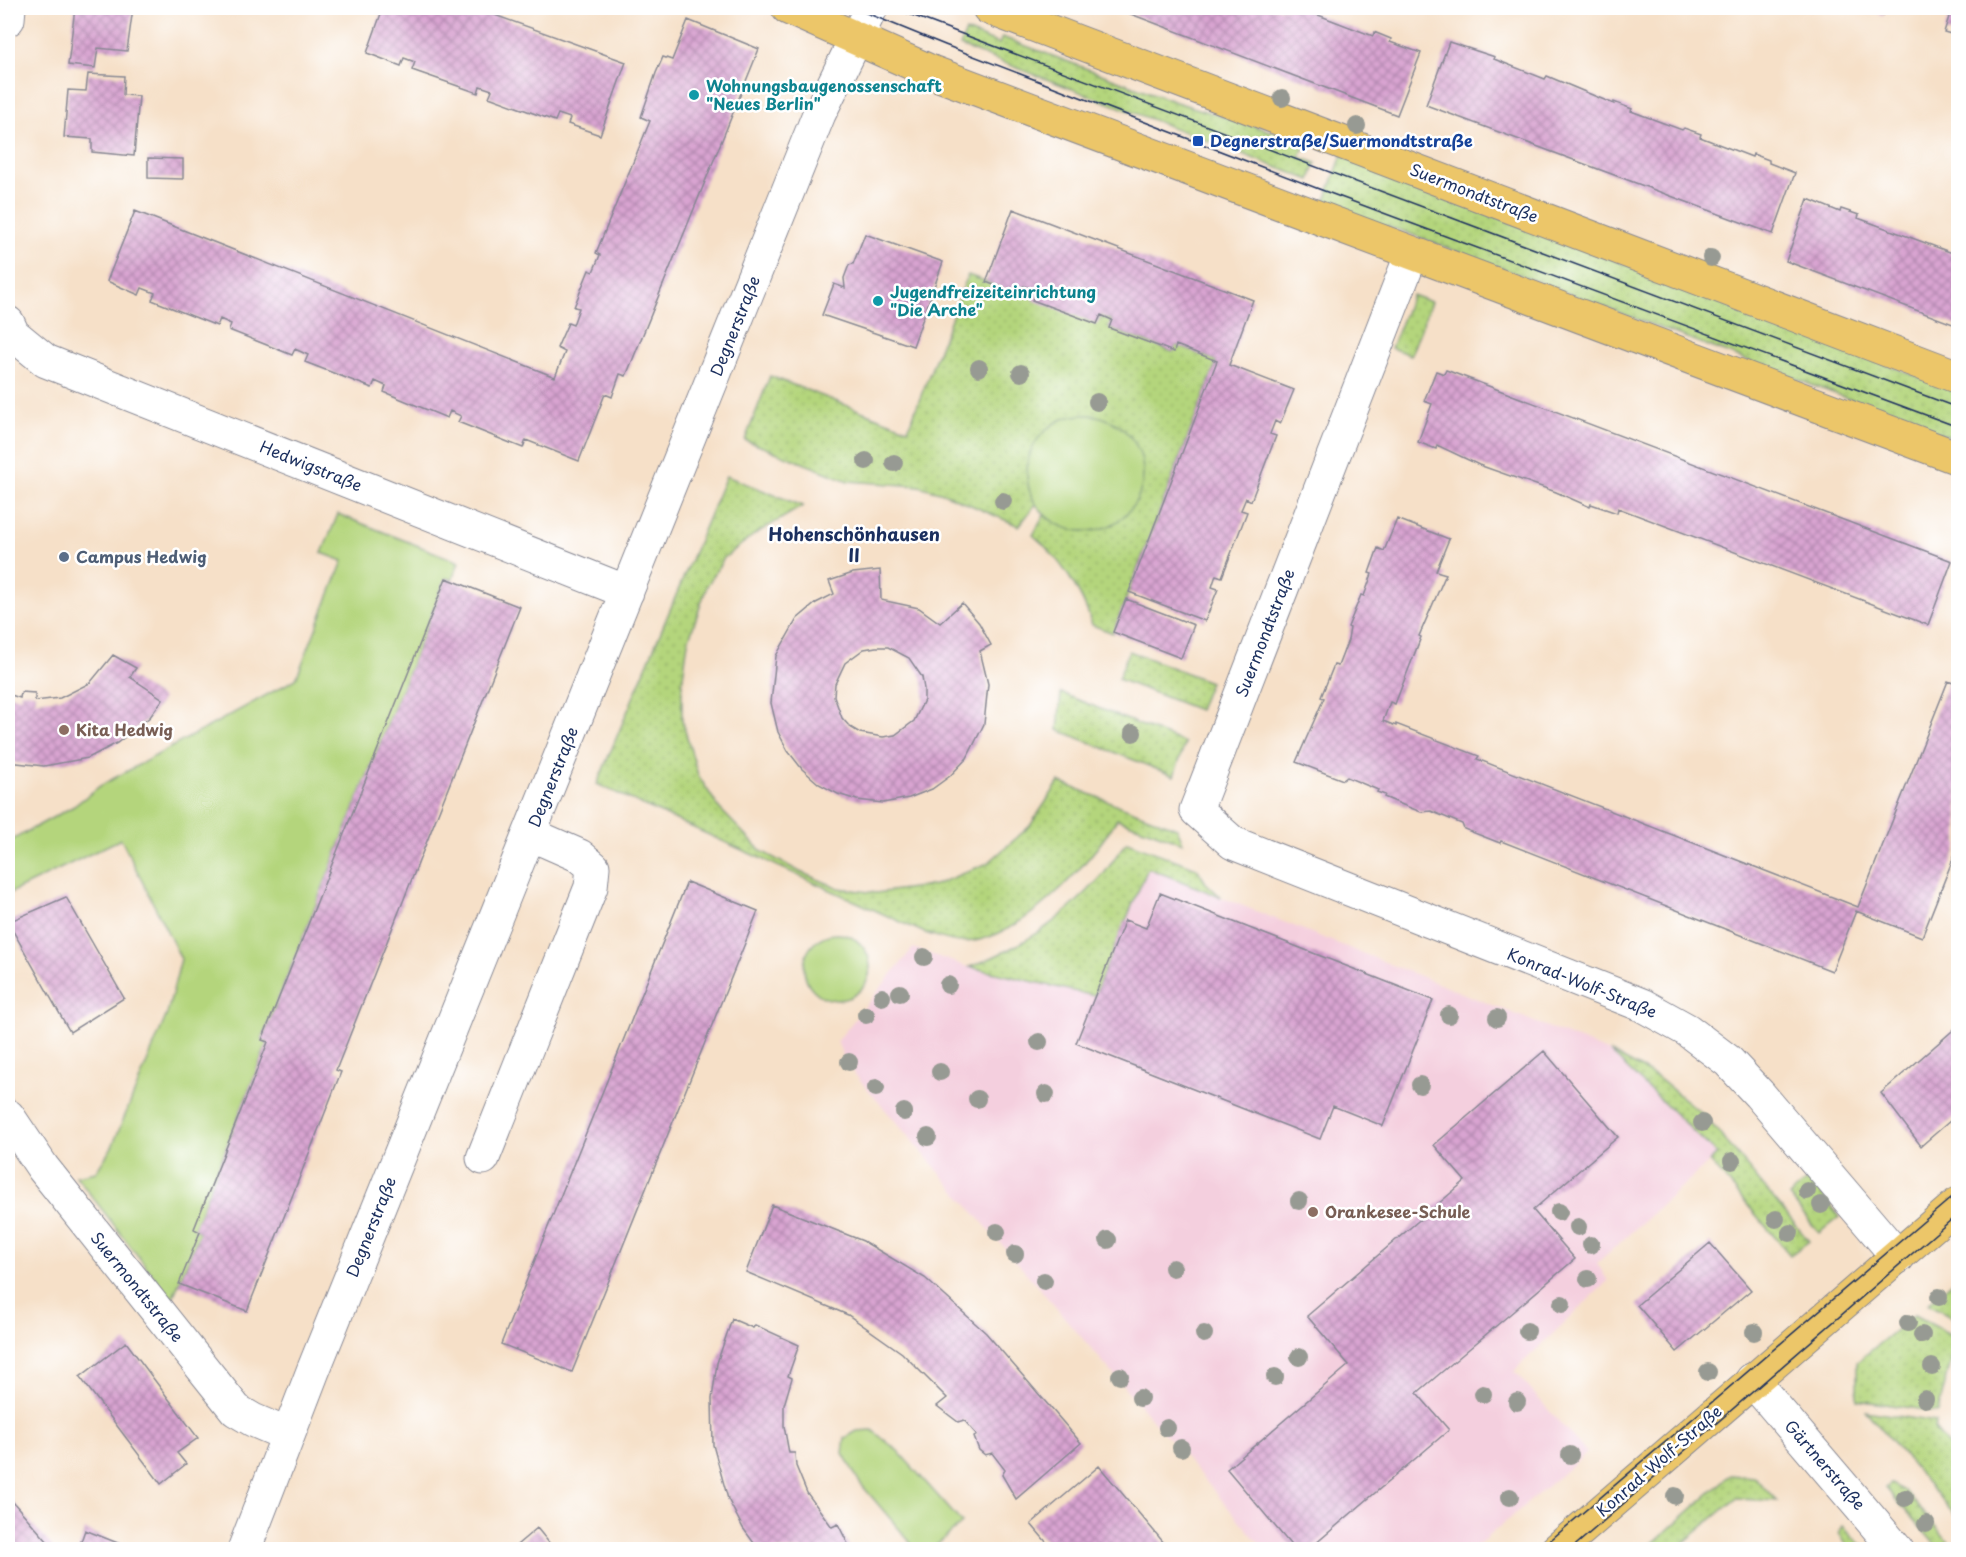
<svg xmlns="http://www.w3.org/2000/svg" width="1966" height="1557" font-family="'Playpen Sans',sans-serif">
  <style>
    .built { fill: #f4cfde }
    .grass { fill: url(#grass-dots); stroke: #68826d; stroke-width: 1.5 }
    .green { fill: #b4d57c; stroke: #68826d; stroke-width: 1.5 }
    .building { fill: url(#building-cross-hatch); fill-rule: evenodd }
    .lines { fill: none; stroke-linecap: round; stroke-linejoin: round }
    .minor-casing { stroke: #888893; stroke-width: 35 }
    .major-casing { stroke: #888893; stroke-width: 35 }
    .minor { stroke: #fff; stroke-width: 33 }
    .major { stroke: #ecc669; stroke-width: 33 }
    .tram { stroke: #1b2f5e; stroke-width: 1.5 }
    .tree { fill: #979a93 }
    .culture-dot { fill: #0f9aa8; stroke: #fff; stroke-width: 2 }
    .transit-dot { fill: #1a4fb4; stroke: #fff; stroke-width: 2 }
    .service-dot { fill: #5c6f8a; stroke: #fff; stroke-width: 2 }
    .education-dot { fill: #8d6e63; stroke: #fff; stroke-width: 2 }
    .labels { text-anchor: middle; stroke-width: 5; stroke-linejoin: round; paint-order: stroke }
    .culture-label { font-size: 16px; font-weight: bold; fill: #0d838f; stroke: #fff; text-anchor: start }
    .transit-label { font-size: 16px; font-weight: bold; fill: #164399; stroke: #fff; text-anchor: start }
    .street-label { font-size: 16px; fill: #1b2f5e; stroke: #fff }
    .service-label { font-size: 16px; font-weight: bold; fill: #4e5e75; stroke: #fff; text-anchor: start }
    .education-label { font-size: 16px; font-weight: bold; fill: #785e54; stroke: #fff; text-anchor: start }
    .neighbourhood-label { font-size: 18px; font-weight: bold; fill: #1b2f5e; stroke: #fff }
  </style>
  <defs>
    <pattern id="grass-dots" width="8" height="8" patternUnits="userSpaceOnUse" patternTransform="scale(1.5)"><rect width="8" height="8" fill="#b4d57c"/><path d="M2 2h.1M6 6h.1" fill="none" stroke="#9ab76e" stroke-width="1.8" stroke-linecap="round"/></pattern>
    <pattern id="building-cross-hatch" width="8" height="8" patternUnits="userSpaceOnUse" patternTransform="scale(1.5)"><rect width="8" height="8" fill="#d9a4d1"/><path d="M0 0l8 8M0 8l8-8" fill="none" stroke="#af86ad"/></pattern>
  </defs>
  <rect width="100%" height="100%" fill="#fff"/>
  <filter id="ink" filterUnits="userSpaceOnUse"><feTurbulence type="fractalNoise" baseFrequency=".0167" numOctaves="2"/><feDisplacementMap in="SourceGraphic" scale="12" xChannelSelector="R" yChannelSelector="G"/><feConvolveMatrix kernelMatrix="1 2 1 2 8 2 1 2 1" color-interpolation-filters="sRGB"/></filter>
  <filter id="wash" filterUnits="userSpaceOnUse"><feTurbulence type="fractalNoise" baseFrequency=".008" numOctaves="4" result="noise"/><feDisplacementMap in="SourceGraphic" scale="24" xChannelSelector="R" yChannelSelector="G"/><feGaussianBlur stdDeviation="1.35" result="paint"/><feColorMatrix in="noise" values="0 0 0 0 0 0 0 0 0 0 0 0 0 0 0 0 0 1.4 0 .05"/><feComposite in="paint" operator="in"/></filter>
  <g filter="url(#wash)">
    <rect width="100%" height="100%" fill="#f6e0c8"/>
    <path class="built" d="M1148 868 1610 1052 1718 1154 1597 1263 1608 1281 1514 1371 1587 1453 1473 1549H1264L846 1064 837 1041 913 948 965 966 1066 989Z"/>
    <path class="grass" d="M966 31 999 44 1002 37 1176 102 1306 142 1300 157 1316 163 1310 180 960 46Z
      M1342 155 1958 392V440L1400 230 1321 212Z
      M968 275 1020 294 1024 286 1036 291 1033 299 1112 320 1109 328 1173 352 1176 345 1217 361 1113 633 1092 625C1083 593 1059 557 1033 535L1044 515 1063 527 1139 494 1143 472 1138 450 1031 496 1036 504 1019 526 943 493 919 486 848 481 745 440 770 376 908 429Z
      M1412 295 1431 302 1411 355 1391 348Z
      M726 476 803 506 755 534 724 558 707 586 688 642 682 684V720L698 775 719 808 761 851 800 872 839 888 876 893 935 885 988 863 1030 826 1059 782 1177 828 1183 843 1117 819C1090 864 1019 943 961 942 950 942 936 936 925 933L597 784Z
      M1129 651 1210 682 1199 710 1118 679Z
      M1061 693 1185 743 1174 776 1058 730Z
      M1127 842 1197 868 1206 883 1221 897 1148 868 1094 996 970 967C1027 944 1060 922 1102 876 1111 866 1117 852 1127 842Z
      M1610 1052 1658 1078 1705 1116 1809 1241 1790 1255 1710 1161 1717 1154Z
      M1810 1178 1839 1217 1819 1233 1789 1196Z
      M1958 1277V1320L1928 1304Z
      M1914 1315 1957 1338 1938 1412 1857 1400V1362Z
      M1866 1411 1936 1422 1934 1428 1958 1457V1519Z
      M1730 1475 1754 1477 1777 1501 1736 1499 1676 1549H1646Z
      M1891 1484 1905 1491 1955 1549H1939L1886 1488Z
      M1843 1526 1866 1549H1849L1839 1533Z"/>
    <path class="green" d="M1027 473a58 58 0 1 1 116 0a58 58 0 1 1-116 0Z
      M338 514 459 562 452 580 446 578 262 1040 268 1042 194 1229 200 1232 172 1300 76 1176 96 1172 112 1147 167 1014 181 959 121 839 8 894V842L74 806 100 786 296 679 343 561 322 553Z
      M804 967a33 33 0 1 1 66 0a33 33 0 1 1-66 0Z
      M872 1430 897 1450 962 1523 932 1549H917L911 1543 860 1483 843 1453 845 1438 857 1431Z"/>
    <g id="blocks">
      <path class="building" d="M75 8H133L127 51 98 48 95 68 68 65Z
        M383 8H475L626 62 600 135 568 124 570 118 558 114 555 121 489 97 492 90 480 86 478 93 412 70 415 62 404 58 401 66 367 53Z
        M1115 8H1300L1373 36 1374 32 1391 39 1390 42 1421 53 1397 115Z
        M1870 8H1886L1883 15 1869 10Z
        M1898 8H1918L1916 13Z
        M1951 11 1958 13V36L1944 32Z
        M688 20 759 49 626 376 620 374 612 397 605 394 579 461 526 440 523 448 458 422 461 416 450 411 447 418 384 392 386 386 375 381 372 388 305 362 308 355 295 349 292 355 229 330 231 324 220 319 217 326 152 300 155 293 142 288 139 295 107 281 135 211 555 377 565 352 557 348 568 323 573 325 579 308 574 307 589 270 593 272 600 255 596 253 650 121 641 117 656 73 663 57 672 60Z
        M1449 42 1495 57 1494 59 1545 79 1547 76 1614 104V102L1632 109 1631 111 1682 130 1684 128 1701 134 1700 137 1752 157 1753 154 1769 160V163L1795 173 1773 234 1426 105Z
        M88 74 124 76 123 95 139 96 134 156 92 152V139L64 137 68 90 86 91Z
        M148 158 183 159V179L148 178Z
        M1808 199 1840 212 1841 209 1859 215 1858 218 1958 255V326L1786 261Z
        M1013 209 1253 300 1229 365 1294 390 1280 424 1275 421 1270 434 1276 436 1251 501 1246 498 1241 510 1247 512 1222 577 1216 575 1212 587 1218 589 1205 621 1129 592 1217 361 1176 345 1174 352 1109 328 1112 320 1101 315 1097 324 1032 300 1036 291 1024 286 1020 295 986 282Z
        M865 234 943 262 913 346 822 315 834 284 845 288 844 278 849 265 853 264Z
        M1446 370 1952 561 1928 625 1618 508 1617 513 1591 504 1590 507 1556 492 1479 465 1437 445 1436 449 1418 442 1432 404 1424 401 1436 371 1444 374Z
        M1397 519 1449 539 1436 571 1446 574 1419 636 1421 637 1395 704 1390 702 1383 721 1396 726V724L1479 756 1477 759 1858 907 1948 681 1958 685V846L1922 937 1856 911 1832 971 1501 841 1500 843 1464 829 1462 824 1431 811 1421 812 1403 805 1384 797 1385 795 1377 792 1378 790 1347 777 1343 780 1296 762 1324 698 1321 697 1334 665 1338 666 1348 640 1350 628 1348 627 1361 595 1364 596 1372 574 1369 573 1378 548 1384 551Z
        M880 570 881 600 919 608 940 623 962 603 979 623 991 645 980 651 988 684 984 724 967 758 950 776 932 789 909 798 883 803 857 800 838 794 819 784 802 769 788 751 778 732 771 703 776 656 797 619 816 603 834 594 829 581 853 573ZM876 647H888L909 658 922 677 924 689V700L914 721 895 735 883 737 860 733 850 727 842 718 834 696 835 684 845 663 864 649Z
        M446 578 520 607 336 1070 341 1072 247 1311 179 1284 200 1232 194 1229 268 1042 262 1040Z
        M1126 599 1194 625 1181 658 1113 632Z
        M113 655 136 668 130 677 163 699 150 717 117 743 88 758 44 766 8 762V694L20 698 21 692 35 693V701L60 698 90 683Z
        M687 882 758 911 572 1372 501 1344Z
        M1160 893 1433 1000 1383 1126 1333 1106 1320 1139 1076 1043 1125 920 1146 928Z
        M66 897 124 998 70 1032 8 922Z
        M1958 1026V1114L1921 1146 1881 1093Z
        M1544 1051 1618 1137 1533 1210 1575 1259 1417 1393 1449 1430 1308 1550H1295L1227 1469 1349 1365 1307 1316 1465 1181 1434 1145Z
        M772 1205 863 1241 925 1278 986 1333 1081 1443 1016 1499 1002 1475 1005 1470 992 1453 985 1455 979 1450 974 1437 977 1435 964 1420 958 1422 937 1406 947 1398 902 1353 848 1315 746 1272Z
        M1710 1243 1751 1290 1677 1352 1637 1305Z
        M732 1319 753 1328 755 1325 799 1345 788 1376 792 1378 784 1405V1426L789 1453H795L796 1466 807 1493 832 1527 838 1524 851 1550H759L743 1528 728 1499 713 1445 712 1399 717 1363Z
        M126 1342 198 1438 177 1453 186 1464 161 1484 80 1377Z
        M1099 1466 1170 1550H1053L1031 1524Z
        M8 1496 13 1502 55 1550H8Z
        M537 1528 555 1550H511Z
        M85 1530 133 1549V1550H78Z"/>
    </g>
  </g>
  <g filter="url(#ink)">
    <use href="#blocks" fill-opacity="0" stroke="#888893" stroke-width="1.5"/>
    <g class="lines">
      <defs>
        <path id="minor" d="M8 19 9 8
          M1412 253 1196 810 1233 843 1642 1005 1687 1030 1728 1061 1759 1094 1898 1257
          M8 323 13 334 46 361 627 592
          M8 1116 43 1168 236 1410 253 1420 288 1435
          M483 1158 591 887 593 867 580 856 530 834
          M1752 1380 1897 1550
          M244 1550 313 1371 819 114 871 8"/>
        <path id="major" d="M788 8 934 73 1958 458
          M989 8 1958 377
          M1557 1550 1958 1204"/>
      </defs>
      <use href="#minor" class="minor-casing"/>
      <use href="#major" class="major-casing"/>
      <use href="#minor" class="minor"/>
      <use href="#major" class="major"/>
      <path class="tram" d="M854 8 945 45 1319 189 1958 427
        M893 8 1958 408
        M1539 1550 1958 1192
        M1570 1550 1958 1214"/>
    </g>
    <g class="tree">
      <circle cx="1282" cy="98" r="9"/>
      <circle cx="1357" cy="126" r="9"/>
      <circle cx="1711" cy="258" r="9"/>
      <circle cx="979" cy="368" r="9"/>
      <circle cx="1021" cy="373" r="9"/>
      <circle cx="1097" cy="402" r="9"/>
      <circle cx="866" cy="461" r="9"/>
      <circle cx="894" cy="463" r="9"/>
      <circle cx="1003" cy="501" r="9"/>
      <circle cx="1133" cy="733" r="9"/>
      <circle cx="924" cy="957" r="9"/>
      <circle cx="948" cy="985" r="9"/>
      <circle cx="900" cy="993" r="9"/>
      <circle cx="882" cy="997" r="9"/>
      <circle cx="866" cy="1015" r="9"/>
      <circle cx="1449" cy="1015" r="9"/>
      <circle cx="1497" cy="1018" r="9"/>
      <circle cx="1039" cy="1042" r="9"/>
      <circle cx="849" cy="1062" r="9"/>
      <circle cx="940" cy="1072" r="9"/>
      <circle cx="1420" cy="1085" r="9"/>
      <circle cx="876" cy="1088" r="9"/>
      <circle cx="1046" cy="1094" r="9"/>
      <circle cx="977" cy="1099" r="9"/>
      <circle cx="904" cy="1112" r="9"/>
      <circle cx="1702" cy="1123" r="9"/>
      <circle cx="928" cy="1137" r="9"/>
      <circle cx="1732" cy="1161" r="9"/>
      <circle cx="1807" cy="1191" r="9"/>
      <circle cx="1299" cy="1201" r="9"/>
      <circle cx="1821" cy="1205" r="9"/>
      <circle cx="1559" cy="1212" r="9"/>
      <circle cx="1776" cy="1219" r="9"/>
      <circle cx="1578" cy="1227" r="9"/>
      <circle cx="997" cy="1232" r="9"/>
      <circle cx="1790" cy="1233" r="9"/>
      <circle cx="1108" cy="1240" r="9"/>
      <circle cx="1591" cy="1245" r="9"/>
      <circle cx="1015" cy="1254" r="9"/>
      <circle cx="1173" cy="1268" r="9"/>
      <circle cx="1588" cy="1279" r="9"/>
      <circle cx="1044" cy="1281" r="9"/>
      <circle cx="1939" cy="1297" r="9"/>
      <circle cx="1562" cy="1304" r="9"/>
      <circle cx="1908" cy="1323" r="9"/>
      <circle cx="1527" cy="1331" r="9"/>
      <circle cx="1754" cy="1332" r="9"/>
      <circle cx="1204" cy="1334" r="9"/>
      <circle cx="1922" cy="1335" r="9"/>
      <circle cx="1299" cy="1357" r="9"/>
      <circle cx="1932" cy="1367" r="9"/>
      <circle cx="1708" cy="1372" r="9"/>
      <circle cx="1120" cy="1376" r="9"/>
      <circle cx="1275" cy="1377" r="9"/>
      <circle cx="1483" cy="1394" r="9"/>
      <circle cx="1140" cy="1398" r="9"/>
      <circle cx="1925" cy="1399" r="9"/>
      <circle cx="1517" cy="1402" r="9"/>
      <circle cx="1167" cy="1428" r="9"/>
      <circle cx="1181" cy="1448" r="9"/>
      <circle cx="1570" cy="1455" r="9"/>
      <circle cx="1675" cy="1496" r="9"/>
      <circle cx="1510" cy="1497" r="9"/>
      <circle cx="1905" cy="1498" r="9"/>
      <circle cx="1926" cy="1524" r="9"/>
    </g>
  </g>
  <g class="culture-dot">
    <circle cx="694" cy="95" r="6"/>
    <circle cx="878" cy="301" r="6"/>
  </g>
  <rect class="transit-dot" x="1192" y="135" width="12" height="12" rx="3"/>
  <circle class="service-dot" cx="64" cy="557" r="6"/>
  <g class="education-dot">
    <circle cx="64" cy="730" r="6"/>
    <circle cx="1313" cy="1212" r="6"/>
  </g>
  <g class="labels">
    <g class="culture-label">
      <text x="706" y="92">Wohnungsbaugenossenschaft<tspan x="706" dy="18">"Neues Berlin"</tspan></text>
      <text x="890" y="298">Jugendfreizeiteinrichtung<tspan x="890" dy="18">"Die Arche"</tspan></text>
    </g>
    <g class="transit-label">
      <text x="1210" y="147">Degnerstraße/Suermondtstraße</text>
    </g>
    <g class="street-label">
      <text transform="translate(1474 193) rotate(21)" y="6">Suermondtstraße</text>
      <text transform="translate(735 326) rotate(-68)" y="6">Degnerstraße</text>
      <text transform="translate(311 466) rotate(22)" y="6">Hedwigstraße</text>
      <text transform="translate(1265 633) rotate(-69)" y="6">Suermondtstraße</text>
      <text transform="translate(553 777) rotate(-68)" y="6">Degnerstraße</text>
      <text transform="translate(1582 983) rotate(22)" y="6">Konrad-Wolf-Straße</text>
      <text transform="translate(371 1227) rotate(-68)" y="6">Degnerstraße</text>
      <text transform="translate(137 1287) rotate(51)" y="6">Suermondtstraße</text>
      <text transform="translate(1659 1461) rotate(-41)" y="6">Konrad-Wolf-Straße</text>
      <text transform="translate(1825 1465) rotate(49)" y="6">Gärtnerstraße</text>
    </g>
    <g class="service-label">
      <text x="76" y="563">Campus Hedwig</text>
    </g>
    <g class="education-label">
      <text x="76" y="736">Kita Hedwig</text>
      <text x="1325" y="1218">Orankesee-Schule</text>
    </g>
    <g class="neighbourhood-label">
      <text x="854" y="541">Hohenschönhausen<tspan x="854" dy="21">II</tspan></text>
    </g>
  </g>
  <rect width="1966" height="1557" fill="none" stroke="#fff" stroke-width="30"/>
</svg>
